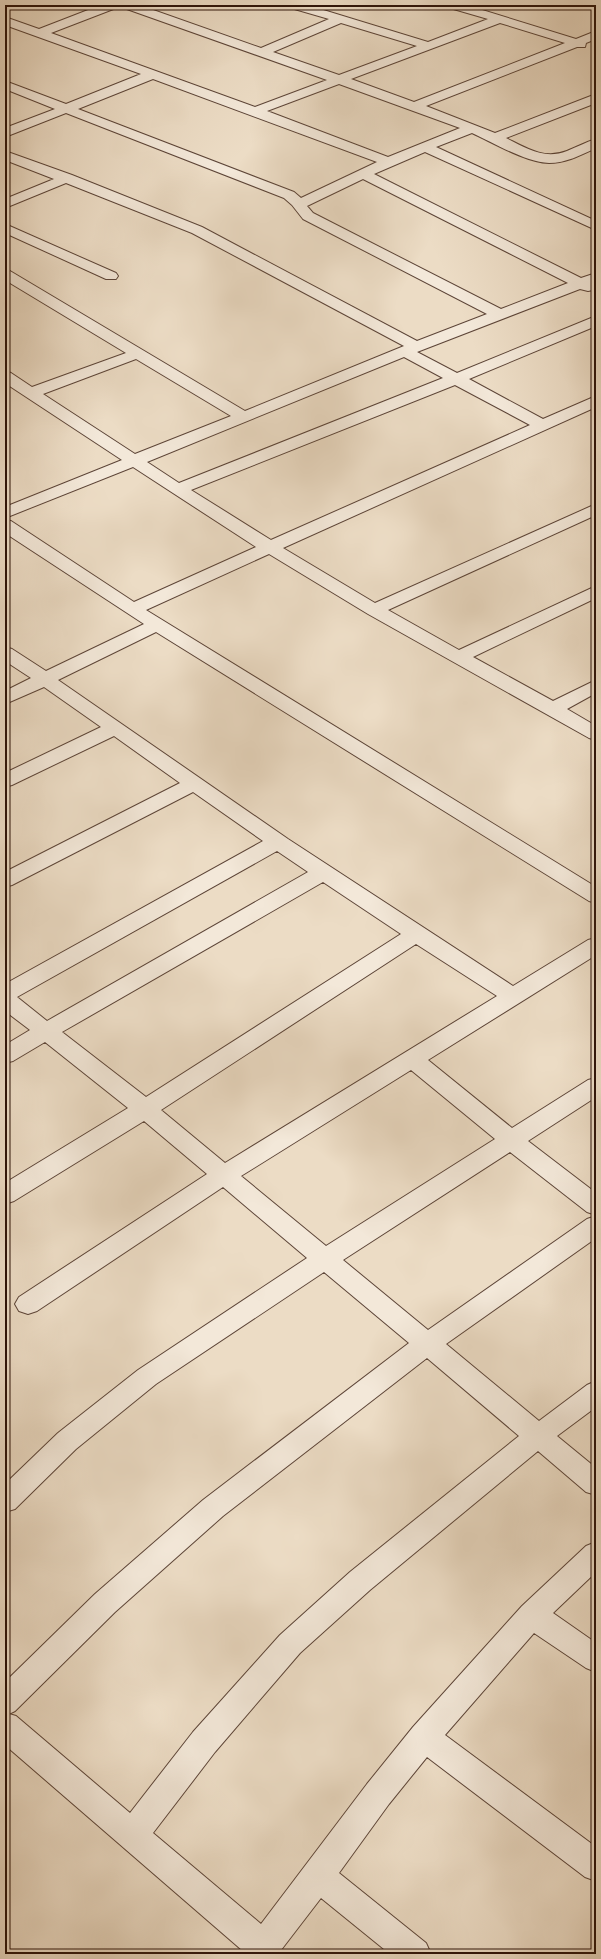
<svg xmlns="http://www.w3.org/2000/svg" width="601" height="1959" font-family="'Sorts Mill Goudy',serif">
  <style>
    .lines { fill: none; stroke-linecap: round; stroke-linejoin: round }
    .minor-casing { stroke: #5d4538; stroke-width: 2 }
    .minor { fill: #f3e8d9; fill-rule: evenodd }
  </style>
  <rect width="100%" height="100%" fill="#ecdcc5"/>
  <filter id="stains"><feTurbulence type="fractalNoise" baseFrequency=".005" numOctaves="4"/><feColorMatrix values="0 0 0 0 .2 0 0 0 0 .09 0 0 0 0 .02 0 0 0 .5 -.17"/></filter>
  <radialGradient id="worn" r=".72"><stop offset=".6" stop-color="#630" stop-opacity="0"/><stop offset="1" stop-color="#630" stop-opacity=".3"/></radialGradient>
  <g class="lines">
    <defs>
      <path id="minor" d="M101 5H118L116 8 51 33 255 107 327 80 124 8 122 5H139L261 48 329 19 291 8 289 5H307L428 42 488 19 450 8 448 5H466L576 39 596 31V39L586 43 585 47H577L426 106 495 133 596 94V103L506 138C526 148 544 160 567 151 577 147 586 142 596 139V148C581 155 566 163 549 163 525 162 494 143 472 133L436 147 596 221V230L425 152 374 174 581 278 596 273V282L592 284 595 287 593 290 588 291 580 289 417 352 457 373 596 316V326L469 379 543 419 596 396V407L283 548 375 603 596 504V515L388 610 459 650 596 586V598L473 657 553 701 596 680V693L567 709 596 726V740L589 738 368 614 269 554 146 610 596 887V903L589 901 156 632 58 680 288 839 513 986 588 940 596 938V955L428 1060 512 1128 588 1080 596 1078V1097L528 1141 596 1193V1215L587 1212 510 1152 343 1260 428 1330 587 1219 596 1216V1238L446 1344 539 1421 587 1385 596 1381V1407L557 1436 596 1468V1495L586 1492 538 1451 370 1590 300 1653 215 1752 153 1833 261 1924 367 1784 413 1727 522 1606 586 1546 596 1542V1572L553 1613 596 1643V1672L586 1668 534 1633 445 1735 596 1847V1881L585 1877 427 1757 389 1804 339 1873 426 1943 431 1954H390L321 1898 278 1954H242L243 1951 5 1745V1682L95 1594 203 1500 409 1343 324 1272 156 1384 76 1449 15 1509 5 1512V1484L58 1433 138 1370 307 1258 223 1187 37 1311 28 1314 19 1311 15 1304 19 1297 207 1174 144 1121 14 1201 5 1204V1183L128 1108 45 1042 13 1061 5 1063V1045L30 1030 5 1011V984L263 841 193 792 12 885 5 887V872L180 783 114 736 12 785 5 787V773L101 727 44 687 5 704V691L31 678 5 661V647L12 649 46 671 144 624 5 533V520L11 521 134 602 256 547 133 467 5 518V507L122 460 5 383V371L11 373 32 387 126 353 5 280V270L10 271 245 411 404 346 192 233 66 183 5 208V199L54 179 5 160V151L72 175 202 227 417 341 487 314 303 219 292 205 284 198 66 113 5 137V128L55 109 5 89V81L66 104 141 74 5 25V17L39 29ZM341 23 417 46 339 75 273 52ZM500 23 565 43 414 102 351 79ZM153 79 377 162 301 198 294 192 78 109ZM339 84 460 128 388 157 267 111ZM363 179 568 283 501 309 313 213 307 206ZM404 357 443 378 179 483 147 462ZM136 359 231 416 135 454 43 394ZM455 385 530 425 271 540 191 490ZM277 851 308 872 47 1021 17 997ZM323 882 401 934 146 1097 62 1032ZM416 944 497 996 225 1163 161 1110ZM411 1070 495 1139 326 1246 241 1176ZM427 1358 519 1436 350 1572 280 1635 193 1732 130 1813 16 1716 9 1714 15 1711 115 1612 223 1516Z
        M5 224 116 273 118 276 116 279H106L5 233Z"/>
    </defs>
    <use href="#minor" class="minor-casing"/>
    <use href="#minor" class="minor"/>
  </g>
  <rect width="601" height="1959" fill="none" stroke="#ecdcc5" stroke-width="20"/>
  <rect x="6" y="6" width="589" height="1947" fill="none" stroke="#2d1309" stroke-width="2"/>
  <rect x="10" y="10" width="581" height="1939" fill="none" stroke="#2d1309"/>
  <rect width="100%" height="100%" filter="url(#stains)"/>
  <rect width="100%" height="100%" fill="url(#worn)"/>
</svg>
